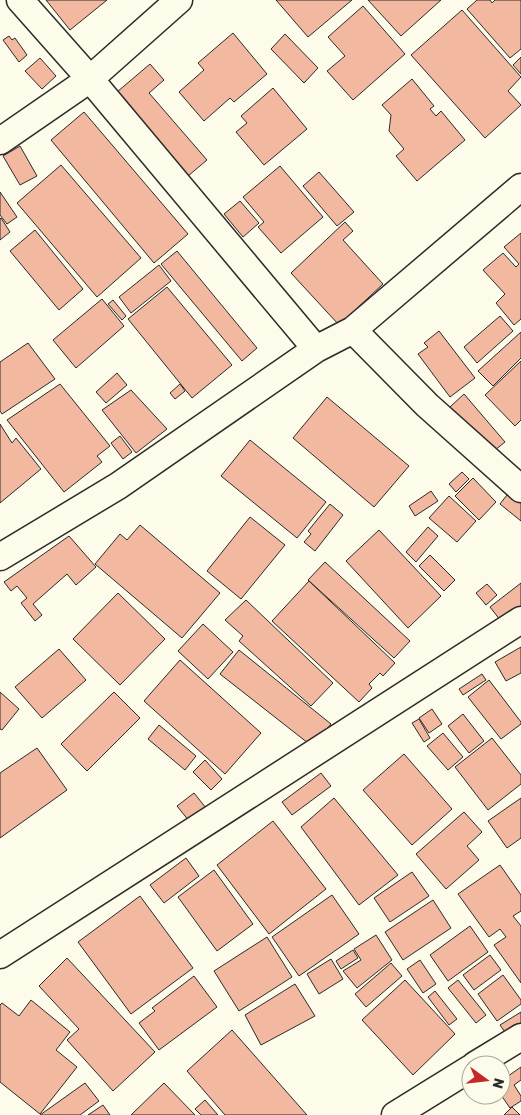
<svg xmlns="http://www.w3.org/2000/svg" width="521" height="1115" font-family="Rubik,sans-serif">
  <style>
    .building { fill: #f2b8a0; stroke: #2b2b2b }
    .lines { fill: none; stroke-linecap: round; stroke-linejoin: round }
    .street-casing { stroke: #2b2b2b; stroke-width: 29 }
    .street { stroke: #fdfbea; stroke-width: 26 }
  </style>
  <rect width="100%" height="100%" fill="#fdfbea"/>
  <path class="building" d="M46 0H107L70 30Z
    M276 0H352L308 37Z
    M368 0H441L401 36Z
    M477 0H490L492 3 495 0H521V49L510 58 467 9Z
    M363 6 405 54 353 100 327 71 345 56 328 37Z
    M462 10 521 77 508 91 521 105 485 138 411 55Z
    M233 33 267 74 234 102 230 98 204 121 179 92 204 70 198 63Z
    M285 34 318 68 304 83 271 49Z
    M9 36 12 40 15 38 27 55 19 62 3 40Z
    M521 57V74L513 65Z
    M40 58 56 76 42 89 25 71Z
    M150 64 164 80 149 93 207 160 188 176 117 92Z
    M412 79 434 106 430 109 436 116 441 111 465 140 417 181 396 156 404 149 389 131 391 115 382 105Z
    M273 88 307 129 264 165 236 132 247 123 241 116Z
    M84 112 188 234 154 263 51 140Z
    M20 146 37 176 20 185 3 156Z
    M61 165 141 258 97 297 17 203Z
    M280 166 323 217 281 253 258 227 264 222 243 197Z
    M319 172 354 212 337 226 303 186Z
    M0 192 17 217 7 224 0 215Z
    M240 201 259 223 243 237 224 214Z
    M1 218 10 232 0 240V219Z
    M345 222 353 231 343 240 383 284 339 325 291 273Z
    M35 230 83 289 59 310 10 251Z
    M521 233V319L514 325 496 303 505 294 483 270 503 253 516 267 519 264 504 247Z
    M177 251 257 348 242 361 161 264Z
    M159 265 171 281 131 313 119 297Z
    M167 287 232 365 192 398 128 319Z
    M102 299 124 326 76 368 53 340Z
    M113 300 126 316 122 320 108 304Z
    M500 316 513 331 477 363 464 347Z
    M439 331 475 378 450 397 418 354 428 347 424 343Z
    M521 332V358L493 386 478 371Z
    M28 343 55 379 2 414 0 411V362Z
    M521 361V420L515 426 485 395Z
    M117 373 127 385 106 403 96 392Z
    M60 384 110 446 97 456 102 462 64 492 7 420Z
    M180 384 185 391 175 399 170 393Z
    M131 390 167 429 136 453 102 410Z
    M464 394 505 442 490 454 450 407Z
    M327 397 409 466 374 507 293 438Z
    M0 424 12 443 16 438 41 469 0 503Z
    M120 436 132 452 123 459 111 443Z
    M250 440 326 502 297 538 221 476Z
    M462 472 469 479 456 492 449 484Z
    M473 478 496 502 479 520 455 496Z
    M431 491 438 501 415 516 409 506Z
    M510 491 521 501V521L500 504Z
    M449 496 476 521 457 542 429 518Z
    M330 504 343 515 315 551 304 542 311 534 308 531Z
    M250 517 285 545 241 599 207 571Z
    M140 525 220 593 182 638 95 564 120 534 127 540Z
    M428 527 438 536 416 562 406 552Z
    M379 530 441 596 408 628 346 561Z
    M69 536 96 567 76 585 67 574 33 604 42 615 35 621 21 603 27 598 17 586 11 591 4 582Z
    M430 555 455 580 444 591 419 566Z
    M325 562 410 641 394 658 308 580Z
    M309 581 395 663 383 676 380 673 369 684 372 688 359 702 272 621Z
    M521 583V612L504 625 490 607Z
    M487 584 497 595 486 605 476 593Z
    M118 593 165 639 120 685 73 639Z
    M246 600 333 683 311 706 239 641 243 636 225 620Z
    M203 624 233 652 208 679 178 651Z
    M521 647V673L506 681 495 662Z
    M59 649 86 680 42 718 15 687Z
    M239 650 331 724 313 747 220 674Z
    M180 660 261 733 225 774 144 701Z
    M482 674 486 680 463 695 459 689Z
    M489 680 521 722V724L501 739 468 697Z
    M0 692 19 709 2 730 0 729Z
    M114 692 140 718 87 771 61 744Z
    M432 709 442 724 429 733 419 718Z
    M463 714 484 741 469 753 448 726Z
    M419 719 430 738 424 742 412 723Z
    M159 725 196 756 185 770 148 739Z
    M443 733 463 757 448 770 427 746Z
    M492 738 521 775V784L488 810 455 767Z
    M37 748 67 790 0 838V773Z
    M404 754 452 809 412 845 363 790Z
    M205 760 222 779 211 790 193 772Z
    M321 773 331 786 292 815 282 802Z
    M194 793 206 808 189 821 177 806Z
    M334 798 398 875 359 905 301 827Z
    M521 798V838L507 848 488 821Z
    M464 812 482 832 467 846 479 860 446 889 416 854Z
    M273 821 326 889 269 934 217 865Z
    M186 858 199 876 164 903 150 885Z
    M500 865 521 895V911L513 916 521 926V983L494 945 506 937 500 929 489 937 458 894Z
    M214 870 253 924 217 951 178 897Z
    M412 872 429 896 390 922 374 898Z
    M332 895 359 934 299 976 272 937Z
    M140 896 193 968 131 1014 78 942Z
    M433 900 451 928 403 960 385 932Z
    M470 926 488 952 448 981 430 955Z
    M376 935 392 960 357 988 343 971 361 960 354 949Z
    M267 937 292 977 239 1011 214 971Z
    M353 950 358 958 341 969 336 961Z
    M490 955 501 970 474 990 463 975Z
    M67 958 155 1052 113 1091 67 1040 79 1029 39 986Z
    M331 959 343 979 319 994 307 974Z
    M420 960 436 984 423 993 407 969Z
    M391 963 402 976 366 1007 355 994Z
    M503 975 521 1000V1004L497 1021 478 994Z
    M194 976 217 1007 159 1050 139 1023 155 1011 152 1008Z
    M405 980 455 1034 413 1075 362 1020Z
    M458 980 486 1015 476 1023 448 988Z
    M295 984 315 1016 261 1045 245 1015Z
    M435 991 457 1019 449 1025 428 997Z
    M31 1000 70 1032 56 1050 77 1067 40 1114 0 1082V1005L2 1003 19 1016Z
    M521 1012V1026L507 1035 500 1025Z
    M232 1030 307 1115H225L187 1071Z
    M521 1067V1080L514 1085 521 1096V1101L510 1108 501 1095V1081Z
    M85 1083 99 1101 80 1115H40Z
    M164 1083 195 1115H131Z
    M205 1100 218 1115H201L195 1109Z
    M103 1105 110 1115H88Z
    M512 1107 520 1115H504Z"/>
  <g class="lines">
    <defs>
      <path id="street" d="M20 0 90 79 316 349
        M0 141 90 79 179 0
        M353 330 427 405 521 489
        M0 557 118 486 316 349 353 330 521 187
        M0 955 521 620
        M475 1065 521 1037
        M395 1115 471 1068"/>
    </defs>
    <use href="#street" class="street-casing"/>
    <use href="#street" class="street"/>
  </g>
  <g transform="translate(486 1080) rotate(105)"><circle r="24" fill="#fdfbea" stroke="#a9a89e"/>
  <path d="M0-4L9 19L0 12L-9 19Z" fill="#c62828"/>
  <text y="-8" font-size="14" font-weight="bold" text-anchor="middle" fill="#2b2b2b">N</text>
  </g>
</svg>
